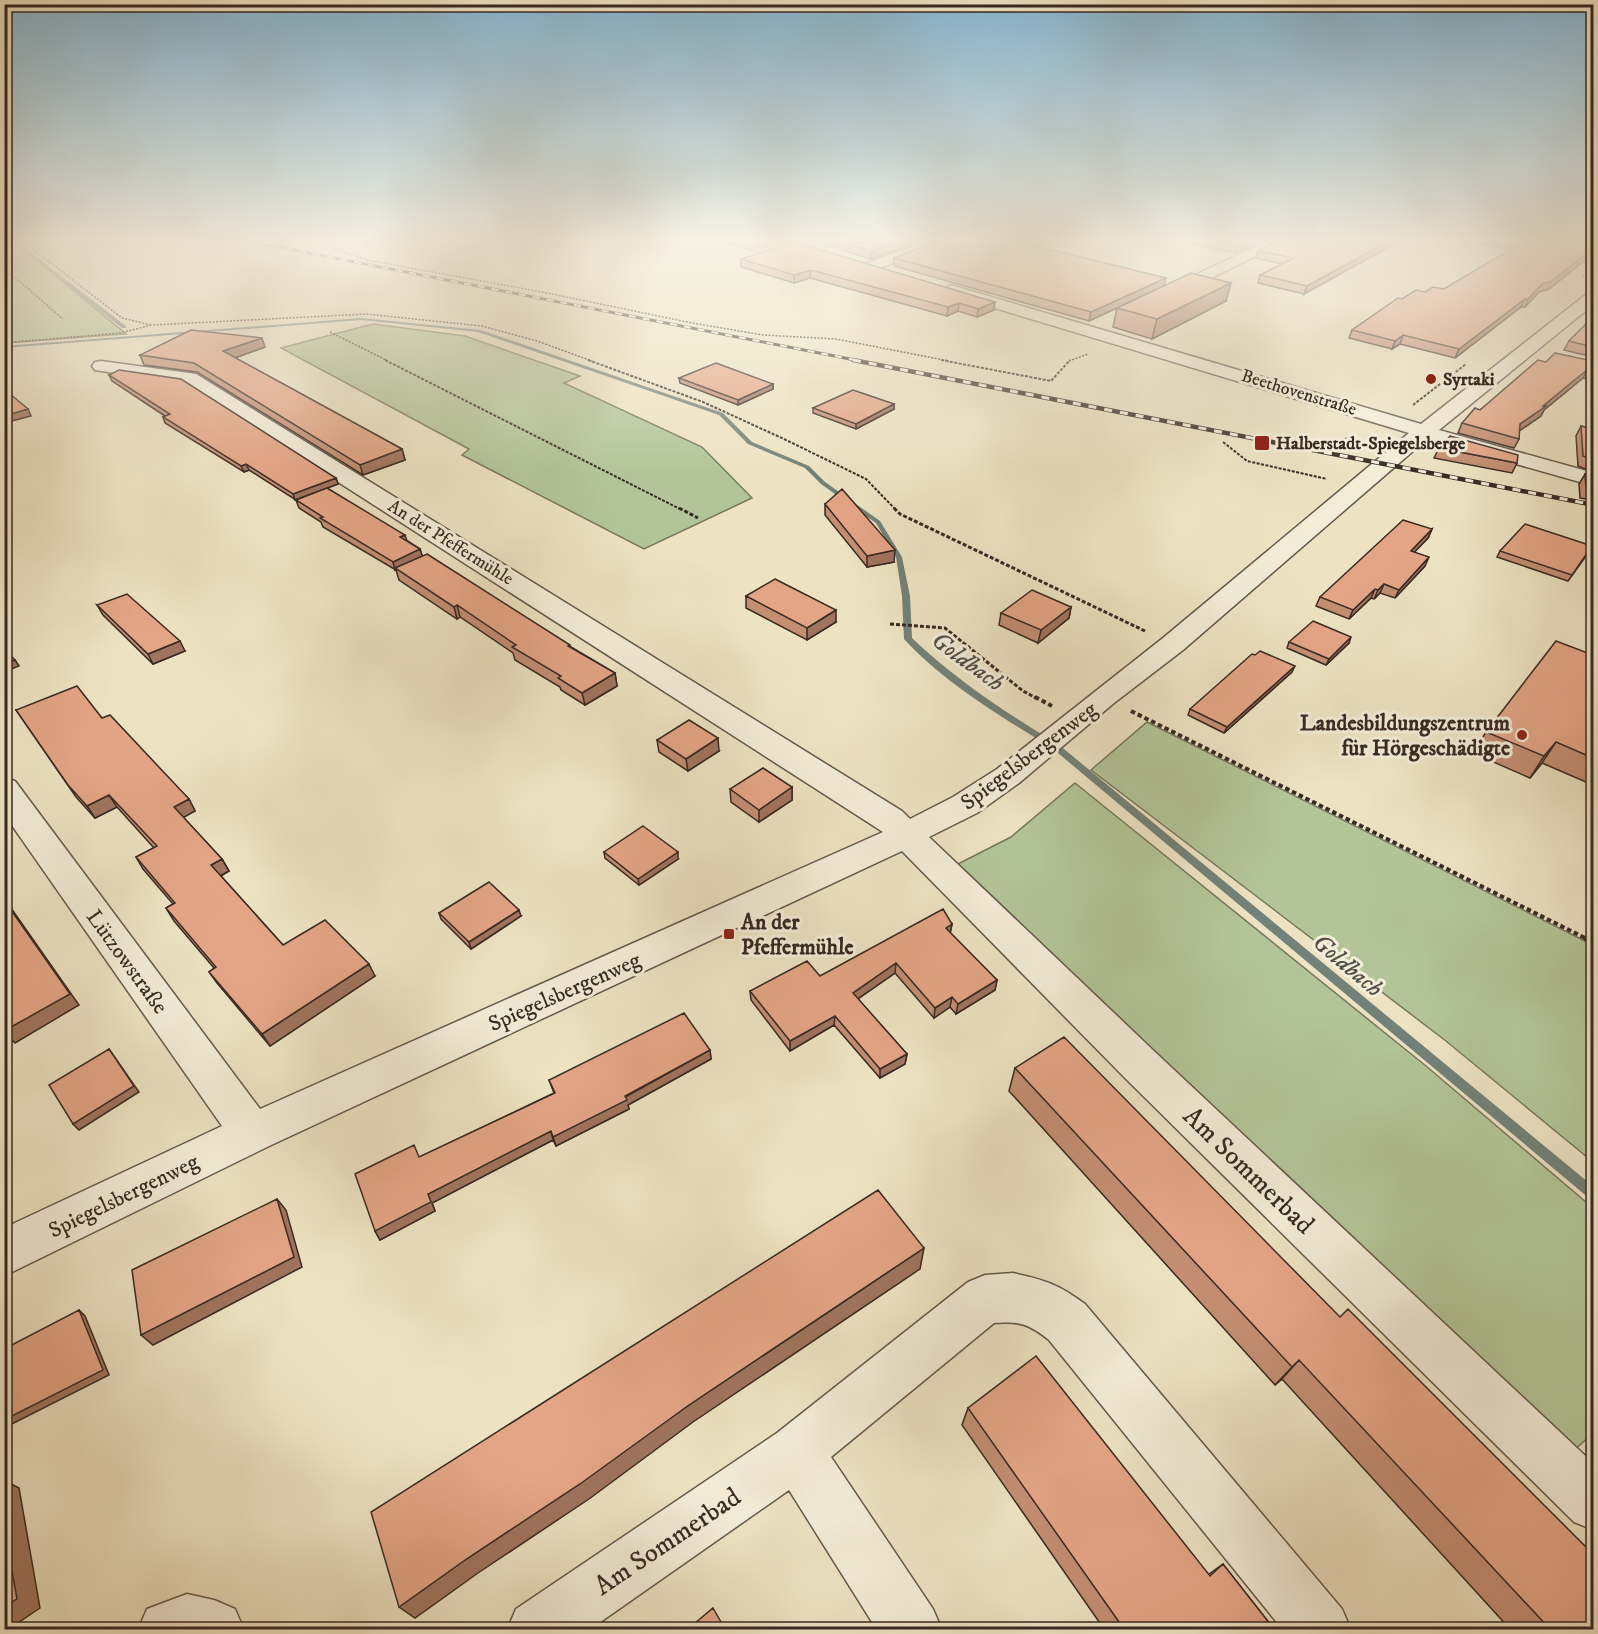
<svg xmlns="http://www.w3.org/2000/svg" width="1598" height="1634" font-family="'IM FELL DW Pica',serif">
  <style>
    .green { fill: #b3c598; stroke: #76775e; stroke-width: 1.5 }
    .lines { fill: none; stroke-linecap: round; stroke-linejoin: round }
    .stream { fill: #728279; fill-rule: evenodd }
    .street-casing { stroke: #65584b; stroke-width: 3 }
    .path-far4 { stroke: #382923; stroke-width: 1.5; stroke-dasharray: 2 1.5; stroke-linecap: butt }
    .path-far3 { stroke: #382923; stroke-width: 2; stroke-dasharray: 3 1.5; stroke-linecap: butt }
    .path-far2 { stroke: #382923; stroke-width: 3; stroke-dasharray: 4 2; stroke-linecap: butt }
    .path-far1 { stroke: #382923; stroke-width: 4; stroke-dasharray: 4.5 3; stroke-linecap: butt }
    .path { stroke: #382923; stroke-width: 4.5; stroke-dasharray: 6 4; stroke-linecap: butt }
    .street { fill: #f3edd8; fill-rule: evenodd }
    .rail-far1-casing { stroke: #382923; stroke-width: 3 }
    .rail-casing { stroke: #382923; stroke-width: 4.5 }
    .rail-far1 { stroke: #f3edd8; stroke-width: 2; stroke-dasharray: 7; stroke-linecap: butt }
    .rail { stroke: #f3edd8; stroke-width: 3; stroke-dasharray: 8; stroke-linecap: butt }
    .wall { fill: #c48e73; stroke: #382923; stroke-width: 1.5 }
    .shaded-wall { fill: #a0745e; stroke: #382923; stroke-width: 1.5 }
    .building { fill: #e4a586; stroke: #382923; stroke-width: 1.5 }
    .poi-dot { fill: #8f2418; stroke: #f3edd8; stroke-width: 2 }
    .labels { text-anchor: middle; stroke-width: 6; stroke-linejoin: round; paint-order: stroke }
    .far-poi-label { font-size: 18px; font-weight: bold; fill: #382923; stroke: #f3edd8; text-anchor: start }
    .far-street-label { font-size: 18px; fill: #382923; stroke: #f3edd8 }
    .poi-label { font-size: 22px; font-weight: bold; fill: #382923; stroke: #f3edd8; text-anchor: end }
    .street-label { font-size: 22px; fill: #382923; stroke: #f3edd8 }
    .water-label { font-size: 24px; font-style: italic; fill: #504e47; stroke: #f3edd8 }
    .near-street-label { font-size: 27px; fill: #382923; stroke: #f3edd8 }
  </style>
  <rect width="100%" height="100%" fill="#ede3c3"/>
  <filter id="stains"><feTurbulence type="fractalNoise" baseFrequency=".00333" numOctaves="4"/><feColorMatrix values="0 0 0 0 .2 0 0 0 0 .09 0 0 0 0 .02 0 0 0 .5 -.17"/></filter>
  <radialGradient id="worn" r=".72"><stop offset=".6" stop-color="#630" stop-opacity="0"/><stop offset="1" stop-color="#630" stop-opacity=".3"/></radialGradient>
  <path class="green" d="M5 243H16L126 334 5 343Z
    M373 324 465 336 580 376 564 383 702 447 752 498 644 549 462 455 469 449 281 348Z
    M1147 722 1593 945V1162L1446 1041 1091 770Z
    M1075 783 1426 1066 1593 1208V1433L1568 1456 954 866 1011 837Z"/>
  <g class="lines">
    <path class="stream" d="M18 243 126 326V328H122L13 243Z
      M361 318 481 330 723 413 752 442 809 466 825 482 880 521 902 557 910 596 912 638C956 680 1006 713 1058 744L1594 1187V1201L1590 1199 1052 748C1003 718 943 682 904 639L902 596 896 557 876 523 821 484 805 468 748 444 719 415 478 332 361 320 4 348V346Z"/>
    <defs>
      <path id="street" d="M923 243H945L877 269 872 270 865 266 867 263Z
        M1263 243H1282L1171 298 1165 300 1157 295 1159 292Z
        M951 285 1421 424 1588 293 1594 291V304L1439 430 1594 473V486L1427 439 1183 650 1114 703 1019 783 977 813 929 837 1155 1052 1594 1464V1530L1574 1522 1125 1078 902 851 267 1147 4 1276V1228L222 1126 4 814V778L15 781 260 1109 883 832 184 383 101 371 95 370 92 366 95 362 101 361 196 374 902 811 910 819 953 797 997 769 1163 638 1409 433 945 293 943 290Z
        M1013 1273C1045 1280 1058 1284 1085 1304L1342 1609 1351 1630H1283L1049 1340C1029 1324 1020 1321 994 1323L831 1457 933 1609 942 1630H877L789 1490 589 1630H507L516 1609 777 1433 968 1282 985 1275Z
        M187 1594 214 1600 235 1609 244 1630H138L147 1609Z"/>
    </defs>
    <use href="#street" class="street-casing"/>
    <path class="path-far4" d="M25 243 122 318 151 325
      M309 243H315
      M335 243 332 248 367 260 547 293 692 323 763 335 836 339 949 361
      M4 268 63 319
      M1582 276 1594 267
      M330 332 388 361
      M4 343 120 333 152 325 366 314 482 326 537 341 592 361
      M1069 361 1088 354"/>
    <path class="path-far3" d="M385 360 682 510
      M588 360 703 402 784 439 866 479 896 510
      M941 360 1051 381 1070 360
      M1413 405 1466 364
      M1223 442 1247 461 1327 479
      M1335 448 1337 442 1356 435"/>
    <path class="path-far2" d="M679 508 698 518
      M894 508 900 514 1145 631
      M890 624 945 628 1023 691 1038 699"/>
    <path class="path-far1" d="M1035 697 1052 706
      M1131 711 1587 939"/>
    <path class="path" d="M1584 938 1594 943"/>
    <use href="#street" class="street"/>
    <defs>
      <path id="rail-far1" d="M258 243 860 361"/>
      <path id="rail" d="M853 360 1594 505"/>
    </defs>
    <use href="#rail-far1" class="rail-far1-casing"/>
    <use href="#rail" class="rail-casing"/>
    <use href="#rail-far1" class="rail-far1"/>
    <use href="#rail" class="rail"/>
  </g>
  <path class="wall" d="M727 243H798L994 310 977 317 958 311 947 316 810 278 794 283 741 267V259L761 253Z
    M820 243H915L871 259Z
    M932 243H1037V246L1164 286 1226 301 1152 339 1113 327 1117 308 1089 321 894 266V258Z
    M1190 243H1257L1235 253Z
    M1273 243H1396L1304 294 1258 283 1260 275 1282 264 1256 258 1258 251Z
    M1476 243H1575L1591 255 1549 289 1539 292 1525 307H1521L1455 358 1400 344 1392 349 1349 338 1352 330 1402 299 1425 292 1444 289 1510 250Z
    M1593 317V357L1564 350 1569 341Z
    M265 347 235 358 402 449 405 460 363 475 197 372 144 365 140 355Z
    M1593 361V381L1583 378 1544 410 1541 416 1519 431V439L1514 448 1458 433 1462 423 1546 362Z
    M109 375 336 478 338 484 327 488 420 549 422 556 571 647 615 673 617 686 585 705 561 690 560 687 515 660 513 653 460 617 457 619 399 580 396 570 323 527 321 522 299 508 296 500 249 470 244 472 165 423 163 417 165 416 112 381Z
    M679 378 773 384V389L738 405 680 383Z
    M894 404V409L856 429 813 413V408Z
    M1581 426 1593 429V472L1578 466 1576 436Z
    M1439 448 1517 463 1512 473 1434 458Z
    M1585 474 1593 476V500L1580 498 1579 484Z
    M825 504 894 562 867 567 825 515Z
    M1432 529 1428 538 1414 552 1425 566 1395 598 1380 593 1374 599 1371 598 1349 619 1316 606 1320 597Z
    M1500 551 1589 552 1568 581 1497 557Z
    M746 596 836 622 807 640 746 608Z
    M97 605 185 651 153 664 103 615Z
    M1071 607 1069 618 1038 643 999 625 1001 613Z
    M1289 642 1349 643 1326 665 1287 648Z
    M1593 655V785L1542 763 1530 778 1473 753 1486 732Z
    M1292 672 1224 733 1188 715 1190 709Z
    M16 710 102 718 189 799 195 811 183 817 222 859 229 871 221 876 283 945 375 976 270 1046 217 983 209 972 214 968 174 921 166 908 173 904 143 869 136 857 154 848 117 807 95 818 76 797Z
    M657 740 719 751 688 771 659 752Z
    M792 787V800L759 822 731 802 730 789Z
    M604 852 678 859 639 885 605 858Z
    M439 913 521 916 471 949 441 919Z
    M952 924 950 933 997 980 995 990 956 1014 950 1007 934 1018 895 973 858 999 907 1054 905 1064 880 1078 834 1025 790 1051 751 1000 750 991 820 976Z
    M710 1050 711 1059 628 1105 629 1109 556 1146 553 1140 432 1203 435 1211 380 1240 375 1231 420 1157 554 1093 549 1080Z
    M1015 1068 1593 1629H1510L1282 1379 1275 1385 1009 1091Z
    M968 1408 1209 1574 1223 1564 1274 1629H1104L962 1425Z"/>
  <path class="shaded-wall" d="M894 243H915L871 259V251Z
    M1242 243H1257L1235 253 1237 246Z
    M1385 243H1396L1304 294 1307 286Z
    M1593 248 1591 255 1549 289 1539 292 1525 307 1528 299 1542 284Z
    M811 270 810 278 794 283V275Z
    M1166 278 1164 286 1089 321 1091 312Z
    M1231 283 1226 301 1152 339 1157 319Z
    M1525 299 1521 307 1455 358 1459 349Z
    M995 302 994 310 977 317 978 309Z
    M959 303 958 311 947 316 948 307Z
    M1403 335 1400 344 1392 349 1395 341Z
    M262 338 265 347 226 361 223 351Z
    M1588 369 1583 378 1544 410 1541 416 1515 434 1520 424Z
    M773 384V389L738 405V400Z
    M894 404V409L856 429V424Z
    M28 409 31 416 4 423V416Z
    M402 449 405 460 363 475 360 465Z
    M246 464 249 470 244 472 241 466Z
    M336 478 338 484 295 500 293 494Z
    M1432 529 1428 538 1407 560 1411 551Z
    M405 535 408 544 400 537Z
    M420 549 423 558 395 568V571L393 562Z
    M895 550 894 562 867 567V556Z
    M1429 557 1425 566 1395 598 1399 590Z
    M1384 584 1380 593 1374 599 1378 590Z
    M1375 589 1371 598 1349 619 1353 610Z
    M457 605 460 617 457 619 454 607Z
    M1071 607 1069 618 1038 643 1041 630Z
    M836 610V622L807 640V628Z
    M1351 637 1349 643 1326 665 1329 659Z
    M180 641 185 651 153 664 148 654Z
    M15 660 19 666 4 672V664Z
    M1295 666 1292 672 1224 733 1227 727Z
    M615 673 617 686 585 705 582 693Z
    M718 738 719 751 688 771 686 759Z
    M1556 742 1542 763 1530 778 1544 756Z
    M792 787V800L759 822V810Z
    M109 795 117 807 95 818 87 806Z
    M189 799 195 811 181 819 174 807Z
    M678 852V859L639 885 638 879Z
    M222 859 229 871 218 877 211 865Z
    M4 898 79 1005 15 1043 4 1032Z
    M519 910 521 916 471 949 469 942Z
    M952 924 950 934 946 928Z
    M896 963 895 973 853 1002V993Z
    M369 964 375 976 270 1046 262 1034Z
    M997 980 995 990 956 1014 958 1004Z
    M952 997 950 1007 934 1018 935 1008Z
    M835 1016 834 1025 790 1051V1041Z
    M109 1049 139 1092 79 1130 73 1124Z
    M710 1050 711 1059 628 1105 629 1109 556 1146 553 1137Z
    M907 1054 905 1064 880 1078V1069Z
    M551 1131 553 1140 432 1203 435 1211 380 1240 375 1231 428 1194Z
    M277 1199 286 1210 302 1267 153 1345 141 1335Z
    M924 1248 920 1269 693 1422 589 1499 478 1573 415 1618 399 1607 465 1560 689 1405Z
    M79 1310 85 1316 109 1375 4 1428V1420Z
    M1299 1360 1282 1379 1275 1385 1292 1367Z
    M4 1480 19 1488 40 1608 9 1629H4Z"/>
  <path class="building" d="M753 243H798L995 302 978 309 959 303 948 307 811 270 794 275 741 259 774 249Z
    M845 243H894L871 251Z
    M932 243H1037L1036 246 1166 278 1091 312 894 258Z
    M1225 243H1242L1237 246Z
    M1273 243H1385L1307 286 1260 275 1294 258 1258 251Z
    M1517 243H1575L1593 247V248L1552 281 1542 284 1528 299H1525L1459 349 1403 335 1395 341 1352 330 1398 298 1402 299 1416 290 1425 292 1433 287 1444 289 1520 244Z
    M1191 273 1231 283 1157 319 1117 308Z
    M1593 317V347L1569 341Z
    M191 330 262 338 223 351 402 449 360 465 194 363 140 355Z
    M1555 353 1593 361V370L1588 369 1543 406H1546L1520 424 1519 439 1462 423 1475 408 1480 410 1538 360 1546 362Z
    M716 363 773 384 738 400 679 378Z
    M119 370 181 379 336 478 293 494 246 464 241 466 163 417 170 414 109 375Z
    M4 389 28 409 4 416Z
    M853 390 894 404 856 424 813 408Z
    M1581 426 1593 429V460L1583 456Z
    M1450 436 1518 455 1517 463 1439 448Z
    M1585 474 1593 476V489L1586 488Z
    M327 488 405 535 400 537 420 549 393 562 320 518 323 517 296 500Z
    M842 489 895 550 867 556 825 504Z
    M1403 520 1432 529 1411 551 1429 557 1399 590 1384 584 1378 590 1375 589 1353 610 1320 597Z
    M1525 524 1592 546 1572 575 1500 551Z
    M427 554 570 645 568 646 615 673 582 693 558 678 561 676 512 647 516 645 457 605 454 607 395 568Z
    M775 579 836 610 807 628 746 596Z
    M1032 590 1071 607 1041 630 1001 613Z
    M127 594 180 641 148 654 97 605Z
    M1313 621 1351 637 1329 659 1289 642Z
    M1556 641 1593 655V758L1556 742 1544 756 1486 732Z
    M4 649 15 660 4 664Z
    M1260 651 1295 666 1227 727 1190 709 1252 654 1255 655Z
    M77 686 102 718 110 715 189 799 174 807 222 859 211 865 283 945 325 920 369 964 262 1034 209 972 216 967 166 908 175 903 136 857 157 846 109 795 87 806 68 785 16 710Z
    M689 720 718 738 686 759 657 740Z
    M763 768 792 787 759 810 730 789Z
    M643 826 678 852 638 879 604 852Z
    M489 882 519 910 469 942 439 913Z
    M4 900 70 994 4 1031Z
    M943 909 952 924 946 928 997 980 958 1004 952 997 935 1008 896 963 853 993 907 1054 880 1069 835 1016 790 1041 750 991 807 961 820 976Z
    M684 1013 710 1050 625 1096 627 1100 553 1137 551 1131 428 1194 431 1202 375 1231 355 1174 414 1145 419 1157 555 1093 549 1080Z
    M1064 1037 1340 1317 1348 1309 1593 1554V1629H1550L1299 1360 1292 1367 1015 1068Z
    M109 1049 134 1086 73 1124 49 1085Z
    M878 1190 924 1248 689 1405 580 1484 465 1560 399 1607 371 1512Z
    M277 1199 294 1257 141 1335 132 1270Z
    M79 1310 103 1370 4 1420V1349Z
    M1036 1356 1210 1576 1223 1564 1274 1629H1124L968 1408Z
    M4 1526 17 1599 4 1607Z
    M713 1608 725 1629H688Z"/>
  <linearGradient id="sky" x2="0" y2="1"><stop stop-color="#88b8d3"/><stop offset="0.51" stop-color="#f7f2e4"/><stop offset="1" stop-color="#f7f2e4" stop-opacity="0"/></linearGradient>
  <rect width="1598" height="472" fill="url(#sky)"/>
  <g class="poi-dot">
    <circle cx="1431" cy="379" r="6"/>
    <rect x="1254" y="435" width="16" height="16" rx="3"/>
    <circle cx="1522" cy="735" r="6"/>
    <rect x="723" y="928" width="12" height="12" rx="3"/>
  </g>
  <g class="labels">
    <g class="far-poi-label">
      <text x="1443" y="385">Syrtaki</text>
      <text x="1276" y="449">Halberstadt-Spiegelsberge</text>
    </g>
    <g class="far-street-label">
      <text transform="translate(1299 392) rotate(17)" y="6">Beethovenstraße</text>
      <text transform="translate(451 542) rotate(32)" y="6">An der Pfeffermühle</text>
    </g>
    <g class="poi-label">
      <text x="1510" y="730">Landesbildungszentrum<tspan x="1510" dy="25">für Hörgeschädigte</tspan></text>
      <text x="741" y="929" text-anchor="start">An der<tspan x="741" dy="25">Pfeffermühle</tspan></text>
    </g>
    <g class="street-label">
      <text transform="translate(1028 755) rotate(-37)" y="8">Spiegelsbergenweg</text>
      <text transform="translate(128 961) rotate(54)" y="8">Lützowstraße</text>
      <text transform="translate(564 991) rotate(-24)" y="8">Spiegelsbergenweg</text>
      <text transform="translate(123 1195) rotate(-26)" y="8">Spiegelsbergenweg</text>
    </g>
    <g class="water-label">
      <text transform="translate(968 661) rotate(36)" y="8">Goldbach</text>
      <text transform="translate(1348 965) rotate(40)" y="8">Goldbach</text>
    </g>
    <g class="near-street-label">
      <text transform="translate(1249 1170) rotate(44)" y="9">Am Sommerbad</text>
      <text transform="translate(667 1541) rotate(-34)" y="9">Am Sommerbad</text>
    </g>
  </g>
  <rect width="1598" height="1634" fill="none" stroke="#ede3c3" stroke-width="24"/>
  <rect x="6" y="6" width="1586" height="1622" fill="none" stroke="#382923" stroke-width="3"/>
  <rect x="12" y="12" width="1574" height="1610" fill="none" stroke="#382923" stroke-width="1.5"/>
  <rect width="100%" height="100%" filter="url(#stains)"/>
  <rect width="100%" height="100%" fill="url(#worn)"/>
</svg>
